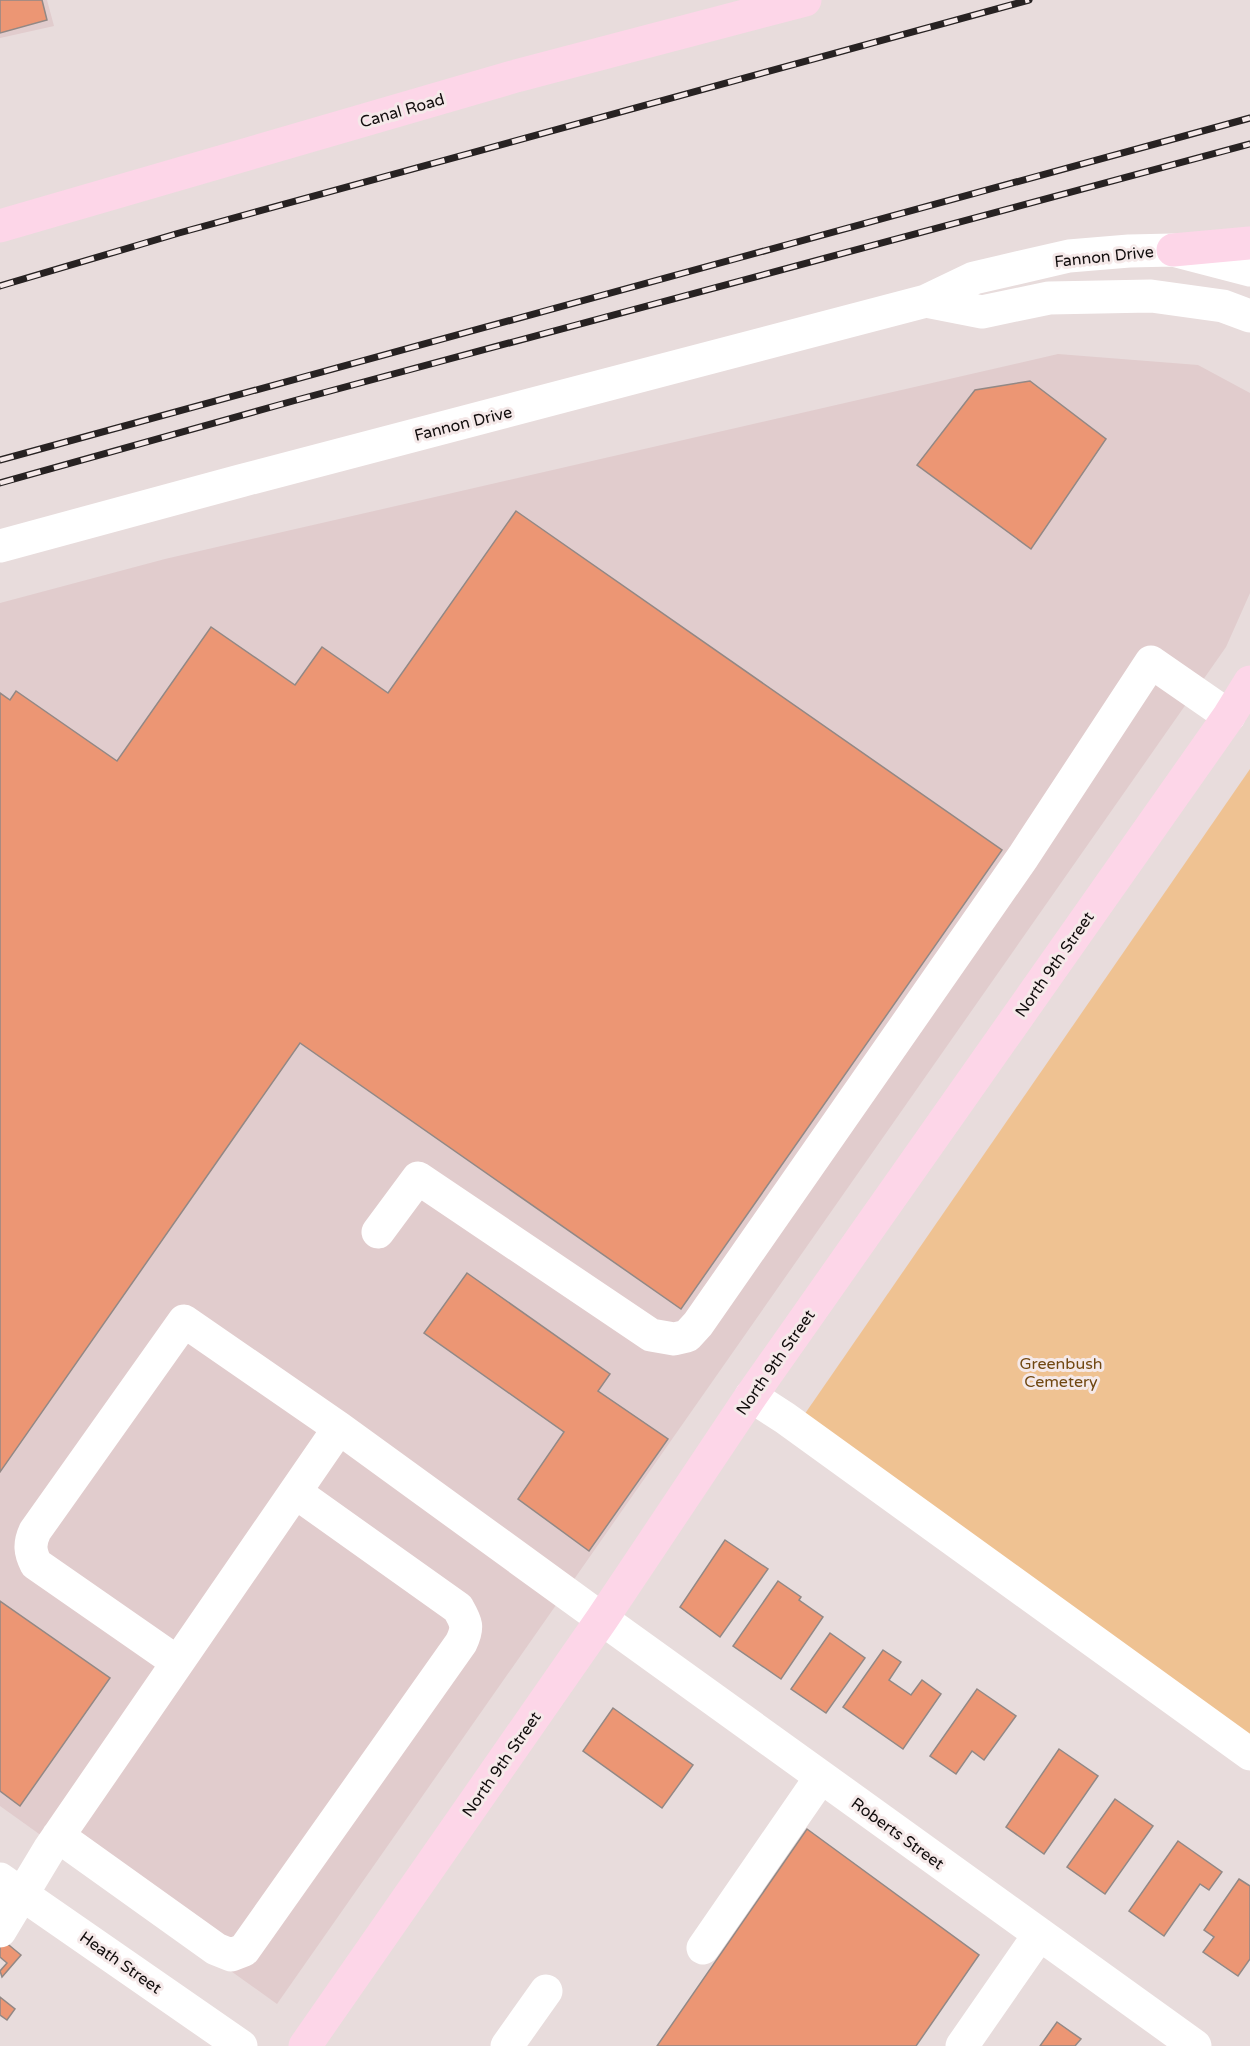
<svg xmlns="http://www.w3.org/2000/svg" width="1250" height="2046" font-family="'Varela Round',sans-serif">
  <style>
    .built { fill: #e1cccd }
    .green { fill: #efc292 }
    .building { fill: #ec9674; stroke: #928885; stroke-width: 1.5 }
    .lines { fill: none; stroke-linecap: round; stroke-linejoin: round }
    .minor { stroke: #fff; stroke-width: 33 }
    .major { stroke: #fdd6e8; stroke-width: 33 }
    .rail-casing { stroke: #272222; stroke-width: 7 }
    .rail { stroke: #f5e9e9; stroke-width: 4.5; stroke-dasharray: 14; stroke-linecap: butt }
    .labels { text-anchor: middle; stroke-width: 6; stroke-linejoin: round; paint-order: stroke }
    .street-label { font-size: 16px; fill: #110d0d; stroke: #f5e9e9 }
    .park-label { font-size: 16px; fill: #704711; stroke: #f5e9e9 }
  </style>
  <rect width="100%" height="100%" fill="#e8dcdc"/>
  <path class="built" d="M0 0H47L54 26 0 38Z
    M1058 354 1198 365 1250 393V593L1226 647 277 2004 0 1806V603L165 559Z"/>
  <path class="green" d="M1250 769V1739L802 1418Z"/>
  <path class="building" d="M0 0H42L47 20 0 33Z
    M1030 381 1106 439 1031 549 917 465 975 390Z
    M516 511 1002 850 681 1309 300 1043 0 1472V693L10 700 16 691 117 761 211 627 295 685 322 647 388 693Z
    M467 1273 610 1374 598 1391 668 1439 589 1551 518 1499 564 1432 424 1333Z
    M725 1540 768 1569 720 1637 680 1607Z
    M778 1581 801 1597 799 1600 823 1617 781 1679 733 1646Z
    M0 1601 110 1678 20 1806 0 1791Z
    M830 1633 865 1658 826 1713 791 1689Z
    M883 1650 901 1662 889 1680 911 1695 922 1680 941 1694 903 1749 843 1707Z
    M977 1689 1016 1716 984 1760 972 1751 956 1774 930 1756Z
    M613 1708 693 1765 662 1808 583 1751Z
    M1059 1749 1098 1776 1044 1854 1006 1827Z
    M1115 1799 1153 1826 1105 1894 1067 1867Z
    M807 1829 979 1955 916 2046H657Z
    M1178 1841 1222 1872 1209 1890 1200 1884 1164 1936 1129 1911Z
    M1239 1879 1250 1886V1959L1238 1976 1203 1952 1214 1937 1204 1930Z
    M4 1941 21 1955 2 1977 0 1971 7 1963 0 1957V1946Z
    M0 1997 15 2009 7 2020 0 2015Z
    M1057 2022 1081 2039 1075 2046H1040Z"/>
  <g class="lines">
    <path class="minor" d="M926 301 982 312 1049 298 1151 296 1223 306 1250 316
      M0 546 240 481 926 301 974 278 1069 256 1129 251 1173 250 1250 270
      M378 1232 418 1178 651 1335 674 1339 687 1336 698 1324 1023 857 1151 662 1229 716
      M751 1396 785 1418 1250 1754
      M177 1662 36 1564C30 1552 29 1544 35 1531L184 1321 339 1428
      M58 1836 216 1949 231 1955 244 1950 461 1643C469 1627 466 1622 458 1608L295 1492
      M0 1879 241 2046
      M0 1931 50 1848 339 1428 602 1619 1195 2046
      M703 1948 821 1777
      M507 2046 546 1991
      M962 2046 1039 1935"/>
    <path class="major" d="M0 226 516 76 805 0
      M1173 250 1250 243
      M305 2046 602 1619 751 1396 1229 716 1250 682"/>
    <defs>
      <path id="rail" d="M0 286 179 233 1029 0
        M0 460 1250 118
        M0 483 293 401 1250 144"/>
    </defs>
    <use href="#rail" class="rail-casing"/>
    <use href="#rail" class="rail"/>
  </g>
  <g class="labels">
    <g class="street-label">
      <text transform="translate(402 110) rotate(-16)" y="6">Canal Road</text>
      <text transform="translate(1104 256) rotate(-6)" y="6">Fannon Drive</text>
      <text transform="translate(463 423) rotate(-14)" y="6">Fannon Drive</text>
      <text transform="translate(1054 964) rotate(-55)" y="6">North 9th Street</text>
      <text transform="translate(775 1362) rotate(-55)" y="6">North 9th Street</text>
      <text transform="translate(501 1764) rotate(-55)" y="6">North 9th Street</text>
      <text transform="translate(898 1833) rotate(36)" y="6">Roberts Street</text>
      <text transform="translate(121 1962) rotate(35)" y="6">Heath Street</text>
    </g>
    <g class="park-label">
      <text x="1061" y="1369">Greenbush<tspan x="1061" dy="18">Cemetery</tspan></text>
    </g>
  </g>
</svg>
